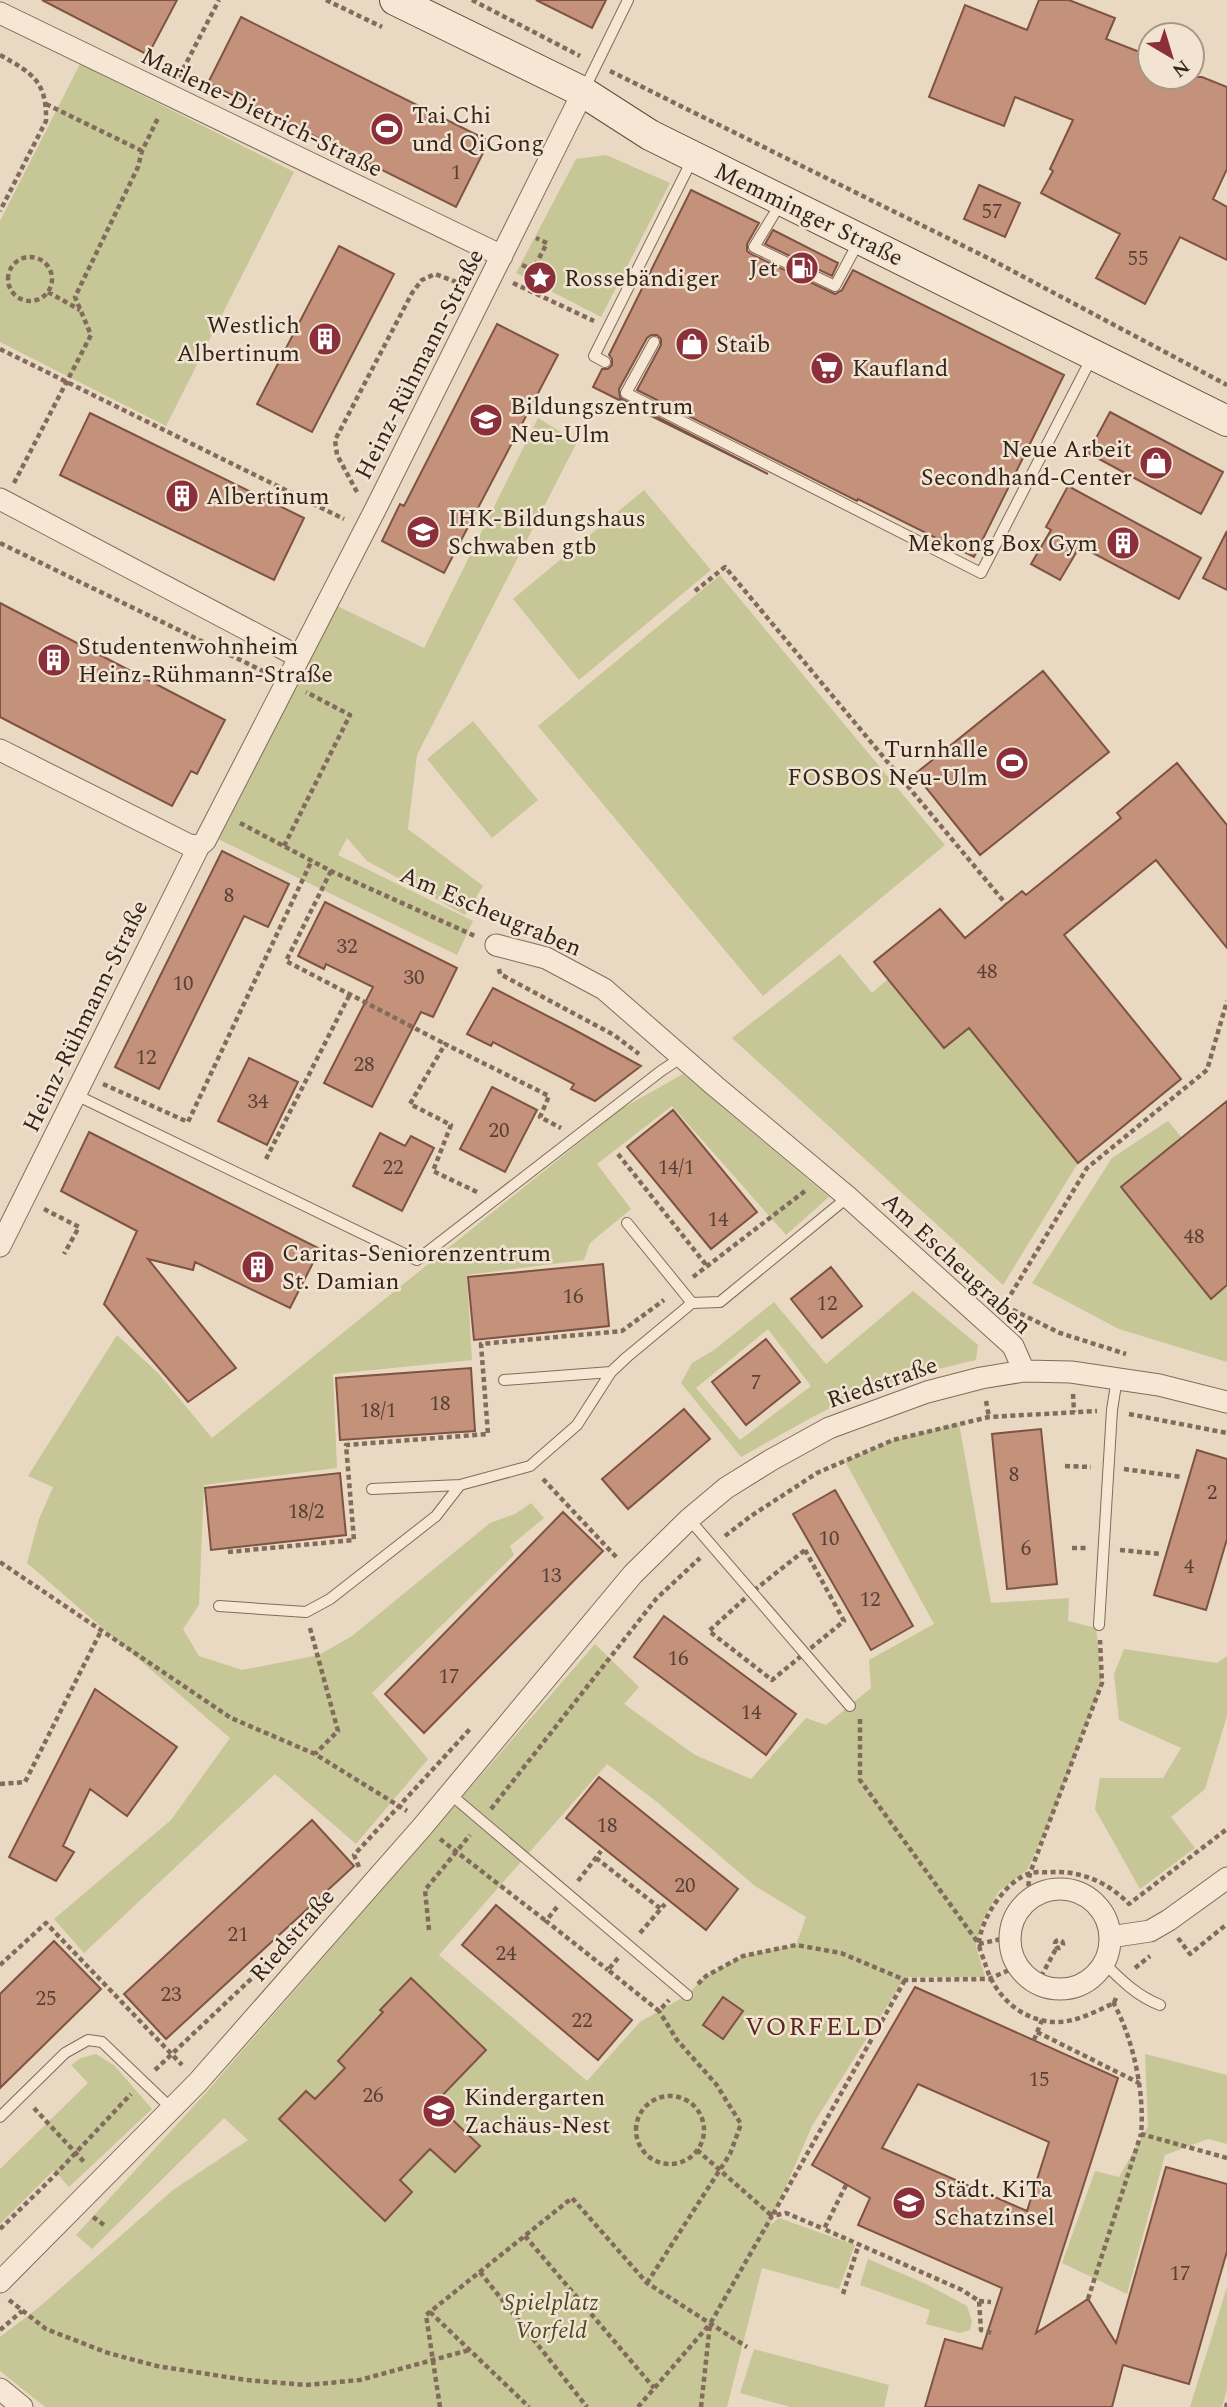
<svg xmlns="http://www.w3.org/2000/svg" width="1227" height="2407" font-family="Spectral,serif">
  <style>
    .green { fill: #c6c697; fill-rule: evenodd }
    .building { fill: #c4917b; stroke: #7f5343; stroke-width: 2; fill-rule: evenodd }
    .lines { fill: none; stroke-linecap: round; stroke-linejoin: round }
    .lane-casing { stroke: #826b5b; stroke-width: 12 }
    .street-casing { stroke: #826b5b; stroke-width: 23 }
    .secondary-casing { stroke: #634c3e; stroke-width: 32 }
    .path { stroke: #826b5b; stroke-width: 4.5; stroke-dasharray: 5 3.5; stroke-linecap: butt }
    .lane { stroke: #f5e7d4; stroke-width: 10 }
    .street { stroke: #f5e7d4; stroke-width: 21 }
    .secondary { stroke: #f5e7d4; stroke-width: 30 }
    .labels { text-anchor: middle; stroke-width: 5; stroke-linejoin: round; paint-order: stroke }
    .number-label { font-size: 21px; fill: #574035 }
    .street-label { font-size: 24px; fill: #33251e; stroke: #f2e4d1 }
    .poi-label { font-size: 24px; fill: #33251e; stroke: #f2e4d1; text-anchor: start }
    .park-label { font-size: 24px; font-style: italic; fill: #484d26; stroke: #f2e4d1 }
    .neighbourhood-label { font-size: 26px; letter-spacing: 2px; fill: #5b2621; stroke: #f2e4d1 }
  </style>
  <rect width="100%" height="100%" fill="#e9d9c2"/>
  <path class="green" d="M80 64 294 172 166 426 0 342V221Z
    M606 155 670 183 601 317 516 273 576 159Z
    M538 418 577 442 417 755 408 829 483 886 465 915 367 861 347 838 338 855 473 921 457 955 214 837 329 602 424 648Z
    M644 490 711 570 579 680 513 599Z
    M720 575 945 845 763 996 538 726Z
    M473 721 538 800 492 838 427 759Z
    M840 954 872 993 888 979 969 1028 1078 1163 1003 1285 732 1038Z
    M683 1074 829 1197 786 1235 672 1106 597 1164 631 1209 590 1243 584 1260 467 1275 472 1360 333 1374 337 1468 204 1485 199 1605 183 1629 199 1656 242 1670 319 1655 352 1636 490 1523 515 1514 531 1503 544 1518 510 1546 514 1555 372 1693 428 1759 356 1844 275 1774 84 1953 54 1919 171 1820 230 1738 27 1563 39 1519 53 1487 28 1476 117 1335 158 1373 212 1438 621 1109Z
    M1168 1121 1182 1138 1121 1187 1211 1298 1227 1285V1362L1119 1329 1032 1283 1112 1158Z
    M913 1291 978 1345 976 1360C927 1371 877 1385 832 1407 801 1423 771 1440 741 1457L681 1383 692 1363 714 1350 774 1302 826 1364ZM768 1329 811 1386 740 1440 696 1388Z
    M959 1423 991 1603 1069 1598 1068 1621 1096 1628 1102 1683 1052 1817 1027 1870 999 1891 982 1922 976 1946 985 1977H905L812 2126 769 2226 779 2218 855 2245 839 2289 762 2268 727 2407H45L0 2371V2337L38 2308 173 2190 248 2140 224 2118 92 2249 76 2235 203 2096 595 1644 639 1687 624 1704 695 1755 751 1779 806 1718 826 1725 871 1688 869 1660 934 1624 845 1461 893 1440ZM607 1764 657 1802 755 1886 806 1917 796 1945 743 1956 706 1976 687 1995 640 2022 587 2081 439 1955Z
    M1124 1649 1217 1663 1227 1656V1716L1205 1789 1171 1817 1195 1848 1140 1889 1095 1809 1100 1778H1163L1181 1748 1119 1720 1114 1674Z
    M96 2054 115 2066 152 2109 69 2187 54 2170 0 2224V2169L88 2083 71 2065 81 2058Z
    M1145 2054 1227 2075V2144L1208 2139 1165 2155 1127 2294 1062 2263 1095 2171 1119 2177 1148 2126Z
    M868 2259 926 2284 967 2306 972 2321 970 2330 960 2333 926 2324 930 2310 860 2285Z
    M1227 2287V2389L1222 2407H1190Z
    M754 2349 889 2385 884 2407H790L740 2393Z"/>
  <path class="building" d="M42 0H177L148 55Z
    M536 0H606L592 28Z
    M1039 0H1069L1115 18 1106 39 1150 56V77H1202L1227 87V169L1213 199 1227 207V260L1180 237 1145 304 1096 278 1120 234 1041 193 1053 171 1050 169 1073 120 1015 97 1004 126 929 97 965 5 1027 30Z
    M241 17 489 141 456 207 208 83Z
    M979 185 1020 203 1005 237 964 219Z
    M691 190 759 223 747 244V251L751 254 835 294 842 290 853 270 1064 375 974 557 858 499 857 501 637 390 661 345V339L657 335H651L647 338 619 389 620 398 768 474 593 387 602 369H608L612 365V359L609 355Z
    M773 230 838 263 832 276 765 244Z
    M339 246 394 274 312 432 257 404Z
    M497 324 558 355 444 573 382 541 400 504 404 506Z
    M1110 412 1223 472 1201 514 1088 453Z
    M90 413 304 518 274 580 60 475Z
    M1068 486 1201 558 1179 599 1080 546 1060 580 1031 564 1051 530 1046 527Z
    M1227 531V590L1203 578Z
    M0 603 225 720 197 774 191 771 172 806 0 717Z
    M1043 671 1109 752 980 855 915 774Z
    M1177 763 1227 825V948L1156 860 1064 935 1181 1079 1078 1163 969 1028 944 1048 874 962 940 909 965 938 1022 891 1026 895 1121 818 1117 813Z
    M222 851 289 884 268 927 244 916 159 1089 115 1067Z
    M325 902 457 968 433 1017 421 1012 372 1107 324 1083 373 987 326 964 324 969 298 956Z
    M493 988 571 1028 641 1066 595 1101 571 1089 574 1084 493 1042 491 1046 467 1034Z
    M249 1058 298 1082 267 1145 218 1121Z
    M492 1087 537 1110 505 1172 460 1149Z
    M1227 1101V1285L1211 1299 1121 1187Z
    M673 1110 757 1212 711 1249 627 1147Z
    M89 1132 320 1249 290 1308 195 1262 193 1270 148 1259 236 1368 188 1402 104 1304 137 1231 61 1191Z
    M380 1133 405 1146 411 1136 434 1148 402 1211 353 1186Z
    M603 1264 609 1326 474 1340 468 1277Z
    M831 1267 862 1306 822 1338 791 1299Z
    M766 1339 800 1382 746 1425 712 1382Z
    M471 1368 475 1431 340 1440 336 1378Z
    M684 1409 710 1439 628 1509 602 1479Z
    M1041 1429 1057 1584 1007 1589 992 1434Z
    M1197 1450 1227 1459V1539L1206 1610 1154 1595Z
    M340 1473 346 1535 211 1550 205 1488Z
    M835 1490 913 1626 871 1650 793 1514Z
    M563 1512 603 1551 424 1733 385 1694Z
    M664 1616 796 1714 766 1755 634 1657Z
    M95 1689 177 1747 127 1816 90 1789 63 1846 74 1852 56 1881 9 1857Z
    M599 1777 738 1889 706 1930 566 1818Z
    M312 1820 354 1866 166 2039 124 1994Z
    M496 1905 632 2020 598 2060 462 1945Z
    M54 1941 101 1989 0 2088V1994Z
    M411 1978 486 2050 435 2103 480 2146 455 2172 430 2149 400 2180 412 2192 385 2221 279 2119 306 2091 315 2099 345 2068 338 2061 383 2012 380 2010Z
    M915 1987 1118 2078 1036 2333 1088 2299 1116 2343 1166 2167 1227 2184V2251L1189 2384 1123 2365 1112 2407H925L945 2339 982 2349 1002 2288 858 2225 870 2198 812 2165ZM918 2084 1049 2142 1027 2211 882 2148Z
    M723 1997 743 2011 723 2039 703 2025Z"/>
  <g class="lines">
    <defs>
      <path id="lane" d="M583 92 628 0
        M782 201 754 247 835 286 859 241
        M654 342 626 393 981 573 1092 357
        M605 362 594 356 692 160
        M74 1094 417 1260 661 1071 682 1057
        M627 1223 692 1303
        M504 1380 611 1372
        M372 1489 460 1485
        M689 1519 850 1706
        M219 1606 306 1612 330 1599 436 1516 460 1485 530 1466 577 1425 611 1372 627 1357 692 1303 720 1302 848 1197
        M1099 1625 1112 1410 1117 1378
        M450 1794 687 1995
        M1104 1963C1121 1980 1137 1996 1160 2005
        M0 2117 65 2053 88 2040 102 2042 173 2110"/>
      <path id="street" d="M0 13 502 256
        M0 499 299 657
        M0 750 189 845 199 846 205 841 376 508 583 92
        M496 945 546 958 604 989 715 1086 848 1197 1013 1346 1024 1371
        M0 1246 199 846
        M1010 1939a50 50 0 1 1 100 0a50 50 0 1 1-100 0Z
        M1110 1937 1150 1931 1169 1920 1227 1878
        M0 2282 198 2082 423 1826 633 1574 689 1519 726 1488 771 1460 829 1428 927 1392 981 1378 1024 1371 1071 1372 1159 1385 1227 1402
        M0 2389 22 2407"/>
      <path id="secondary" d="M395 0 583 92 650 135 1227 421"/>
    </defs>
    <use href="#lane" class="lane-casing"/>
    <use href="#street" class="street-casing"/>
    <use href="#secondary" class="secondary-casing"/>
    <path class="path" d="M326 0 382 27
      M472 0 580 56
      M0 55C32 73 47 81 46 121L0 211
      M610 71 992 260 1227 385
      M179 77 219 0
      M46 104 142 151
      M8 279a22 22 0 1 1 44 0a22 22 0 1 1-44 0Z
      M522 265 533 270 547 243 536 238
      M513 283 594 321
      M48 292 80 310
      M0 349 344 519
      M14 483 91 335 75 297 138 167 142 151 159 116
      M357 492 337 455 335 440 412 293 422 280 435 274 464 285
      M0 543 267 673
      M695 591 725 567 1006 904
      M240 823 331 871 475 936
      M284 846 350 715 306 692
      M331 871 286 961 445 1044
      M499 969 500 974 614 1035 639 1054
      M103 1084 188 1122 312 860
      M618 1154 707 1266
      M266 1159 350 994
      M477 1192 433 1171 451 1125 410 1104 445 1044 549 1096 540 1117 561 1128
      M44 1209 79 1227 64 1254
      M693 1277 805 1191
      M1005 1306 1060 1333 1126 1354
      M1002 1309 1087 1168 1207 1070 1227 1001
      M1073 1394 1074 1412
      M986 1401 989 1417
      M1129 1414 1227 1433
      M1065 1466 1091 1467
      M1124 1469 1182 1477
      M543 1479 618 1559
      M725 1536 751 1516 817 1473 893 1440 989 1417 1097 1411
      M1072 1548H1087
      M805 1550 844 1621 772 1680 709 1631 752 1592Z
      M1120 1550 1161 1554
      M228 1552 354 1540 346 1445 488 1434 481 1344 622 1331 664 1300
      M0 1562 231 1718 315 1754 407 1811
      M310 1628 338 1731 315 1754
      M860 1719V1780L979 1944 1010 1937
      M0 1784 25 1782 101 1631
      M491 1809 656 1599 700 1558
      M440 1839 546 1921
      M596 1858 661 1909
      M359 1867 354 1855 470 1729
      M578 1881 601 1851
      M1026 1903 1030 1873 1102 1683 1100 1640
      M557 1907 546 1921 608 1970
      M429 1930 425 1890 470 1835
      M640 1933 665 1904
      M1178 1938 1190 1954 1227 1924
      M1055 1944a4 4 0 1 1 8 0a4 4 0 1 1-8 0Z
      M618 1958 608 1970 659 2011 669 2000
      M0 1965 46 1923 182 2065
      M1135 1968 1150 1956
      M698 1984 706 1976 743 1956 796 1945 841 1953 905 1980 989 1979 1018 1966
      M1037 1984 1057 1947
      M1116 1998 1114 2003C1097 2011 1078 2021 1059 2022 1023 2023 994 1996 985 1963 983 1957 979 1949 979 1943 981 1918 1007 1879 1031 1873 1038 1871 1046 1873 1053 1872 1082 1871 1109 1883 1129 1904L1227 1829
      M1113 2002C1133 2038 1145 2093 1141 2134L1227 2158
      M1037 2032 1139 2083
      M1034 2040 1042 2020
      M155 2070 270 1961
      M636 2130a34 34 0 1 1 68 0a34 34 0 1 1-68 0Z
      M34 2108 85 2163
      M697 2150 772 2216 905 1980
      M846 2185 824 2229 962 2290 979 2301 981 2330 992 2333
      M93 2217 104 2225
      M0 2229 51 2179 131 2094
      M525 2236 654 2388
      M480 2272 587 2407
      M647 2283 730 2154 741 2124 716 2084 677 2040 659 2011
      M843 2294 859 2244
      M1088 2299 1141 2134
      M9 2300 46 2329 108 2353 157 2366 246 2380 306 2385 360 2380 469 2350
      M979 2301 991 2302
      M430 2312 529 2407
      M0 2330 22 2311
      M440 2407 426 2315 572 2198 647 2283 747 2347
      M638 2407 709 2325
      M701 2407 710 2324 772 2216 786 2213 824 2229
      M1226 2407 1227 2403"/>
    <use href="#lane" class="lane"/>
    <use href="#street" class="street"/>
    <use href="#secondary" class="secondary"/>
  </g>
  <defs>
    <symbol id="stadium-disc" viewBox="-11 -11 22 22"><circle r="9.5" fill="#8b303b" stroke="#f2e4d1"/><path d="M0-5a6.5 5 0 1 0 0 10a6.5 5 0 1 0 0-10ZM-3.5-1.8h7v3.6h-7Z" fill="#fff"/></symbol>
    <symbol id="fuel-disc" viewBox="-11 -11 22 22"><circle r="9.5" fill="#8b303b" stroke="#f2e4d1"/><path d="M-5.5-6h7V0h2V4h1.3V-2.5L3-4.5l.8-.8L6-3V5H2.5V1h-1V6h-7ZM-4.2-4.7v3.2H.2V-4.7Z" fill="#fff"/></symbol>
    <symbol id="sight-disc" viewBox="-11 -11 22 22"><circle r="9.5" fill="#8b303b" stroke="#f2e4d1"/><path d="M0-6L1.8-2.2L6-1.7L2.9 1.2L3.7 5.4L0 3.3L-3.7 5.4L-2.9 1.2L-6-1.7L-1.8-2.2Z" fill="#fff"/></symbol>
    <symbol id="building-disc" viewBox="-11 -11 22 22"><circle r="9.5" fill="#8b303b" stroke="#f2e4d1"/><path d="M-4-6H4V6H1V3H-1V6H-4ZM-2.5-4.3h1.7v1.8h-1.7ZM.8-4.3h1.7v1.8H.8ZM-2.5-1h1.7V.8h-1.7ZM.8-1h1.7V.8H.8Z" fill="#fff"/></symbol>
    <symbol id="shop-disc" viewBox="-11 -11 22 22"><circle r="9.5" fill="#8b303b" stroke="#f2e4d1"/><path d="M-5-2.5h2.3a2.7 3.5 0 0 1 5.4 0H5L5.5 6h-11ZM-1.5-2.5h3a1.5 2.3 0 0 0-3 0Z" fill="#fff"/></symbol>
    <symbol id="supermarket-disc" viewBox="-11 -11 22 22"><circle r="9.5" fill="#8b303b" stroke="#f2e4d1"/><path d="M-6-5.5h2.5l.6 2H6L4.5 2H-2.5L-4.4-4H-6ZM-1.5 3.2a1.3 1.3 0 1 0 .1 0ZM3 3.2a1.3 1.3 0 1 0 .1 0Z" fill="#fff"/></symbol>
    <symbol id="school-disc" viewBox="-11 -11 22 22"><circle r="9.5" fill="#8b303b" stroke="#f2e4d1"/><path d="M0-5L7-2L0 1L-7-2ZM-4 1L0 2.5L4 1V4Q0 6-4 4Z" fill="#fff"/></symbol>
  </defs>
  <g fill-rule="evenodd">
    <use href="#stadium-disc" x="368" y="110" width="38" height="38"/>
    <use href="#fuel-disc" x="783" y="249" width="38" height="38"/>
    <use href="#sight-disc" x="521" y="259" width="38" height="38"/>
    <use href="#building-disc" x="306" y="320" width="38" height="38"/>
    <use href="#shop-disc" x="673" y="325" width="38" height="38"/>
    <use href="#supermarket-disc" x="808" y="349" width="38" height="38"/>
    <use href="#school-disc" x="467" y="401" width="38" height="38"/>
    <use href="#shop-disc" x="1137" y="444" width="38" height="38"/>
    <use href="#building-disc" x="163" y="477" width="38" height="38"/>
    <use href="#school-disc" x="404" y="513" width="38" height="38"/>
    <use href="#building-disc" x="1104" y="524" width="38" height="38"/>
    <use href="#building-disc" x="35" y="641" width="38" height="38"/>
    <use href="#stadium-disc" x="993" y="744" width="38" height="38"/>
    <use href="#building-disc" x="239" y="1248" width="38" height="38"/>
    <use href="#school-disc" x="420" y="2092" width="38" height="38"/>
    <use href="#school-disc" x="890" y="2184" width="38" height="38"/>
  </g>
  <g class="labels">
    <g class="number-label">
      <text x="456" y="179">1</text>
      <text x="992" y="218">57</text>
      <text x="1138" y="265">55</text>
      <text x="229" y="902">8</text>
      <text x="347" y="953">32</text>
      <text x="987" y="978">48</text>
      <text x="414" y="984">30</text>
      <text x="183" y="990">10</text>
      <text x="146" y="1064">12</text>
      <text x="364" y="1071">28</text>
      <text x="258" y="1108">34</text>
      <text x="499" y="1137">20</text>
      <text x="393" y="1174">22</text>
      <text x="676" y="1174">14/1</text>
      <text x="718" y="1226">14</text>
      <text x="1194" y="1243">48</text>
      <text x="573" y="1303">16</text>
      <text x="827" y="1310">12</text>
      <text x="756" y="1389">7</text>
      <text x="440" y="1410">18</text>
      <text x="378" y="1417">18/1</text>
      <text x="1014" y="1481">8</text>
      <text x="1212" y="1499">2</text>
      <text x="306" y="1518">18/2</text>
      <text x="829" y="1545">10</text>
      <text x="1026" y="1555">6</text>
      <text x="1189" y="1573">4</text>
      <text x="551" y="1582">13</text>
      <text x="870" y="1606">12</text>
      <text x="678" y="1665">16</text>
      <text x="449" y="1683">17</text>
      <text x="751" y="1719">14</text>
      <text x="607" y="1832">18</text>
      <text x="685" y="1892">20</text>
      <text x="238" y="1941">21</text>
      <text x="506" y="1960">24</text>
      <text x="171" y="2001">23</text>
      <text x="46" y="2005">25</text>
      <text x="582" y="2027">22</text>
      <text x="1039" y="2086">15</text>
      <text x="373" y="2102">26</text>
      <text x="1180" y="2280">17</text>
    </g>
    <g class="street-label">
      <text transform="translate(262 112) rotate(26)" y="8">Marlene-Dietrich-Straße</text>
      <text transform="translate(809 214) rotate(26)" y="8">Memminger Straße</text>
      <text transform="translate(419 364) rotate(-63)" y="8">Heinz-Rühmann-Straße</text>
      <text transform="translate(491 911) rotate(23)" y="8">Am Escheugraben</text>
      <text transform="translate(85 1016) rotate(-64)" y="8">Heinz-Rühmann-Straße</text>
      <text transform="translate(957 1263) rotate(43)" y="8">Am Escheugraben</text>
      <text transform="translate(882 1382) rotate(-19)" y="8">Riedstraße</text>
      <text transform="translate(292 1935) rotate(-49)" y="8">Riedstraße</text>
    </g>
    <g class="poi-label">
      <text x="412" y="123">Tai Chi<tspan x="412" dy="28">und QiGong</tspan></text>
      <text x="778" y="276" text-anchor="end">Jet</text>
      <text x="564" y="286">Rossebändiger</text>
      <text x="300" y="333" text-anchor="end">Westlich<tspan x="300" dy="28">Albertinum</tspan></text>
      <text x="716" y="352">Staib</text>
      <text x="852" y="376">Kaufland</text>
      <text x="510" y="414">Bildungszentrum<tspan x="510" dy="28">Neu-Ulm</tspan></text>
      <text x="1132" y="457" text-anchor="end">Neue Arbeit<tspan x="1132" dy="28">Secondhand-Center</tspan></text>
      <text x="206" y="504">Albertinum</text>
      <text x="448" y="526">IHK-Bildungshaus<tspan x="448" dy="28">Schwaben gtb</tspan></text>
      <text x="1098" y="551" text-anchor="end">Mekong Box Gym</text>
      <text x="78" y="654">Studentenwohnheim<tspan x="78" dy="28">Heinz-Rühmann-Straße</tspan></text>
      <text x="988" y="757" text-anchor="end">Turnhalle<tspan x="988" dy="28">FOSBOS Neu-Ulm</tspan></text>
      <text x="282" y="1261">Caritas-Seniorenzentrum<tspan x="282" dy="28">St. Damian</tspan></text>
      <text x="464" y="2105">Kindergarten<tspan x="464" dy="28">Zachäus-Nest</tspan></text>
      <text x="934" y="2197">Städt. KiTa<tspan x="934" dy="28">Schatzinsel</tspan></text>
    </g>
    <g class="park-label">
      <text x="551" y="2310">Spielplatz<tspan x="551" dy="28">Vorfeld</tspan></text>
    </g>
    <g class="neighbourhood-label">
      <text x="815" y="2035">VORFELD</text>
    </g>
  </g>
  <g transform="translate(1171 56) rotate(142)"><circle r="33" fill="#f2e4d1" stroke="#a69889" stroke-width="2"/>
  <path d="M0-5L12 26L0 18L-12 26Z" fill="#8b303b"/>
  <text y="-10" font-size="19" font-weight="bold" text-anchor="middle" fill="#33251e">N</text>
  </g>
</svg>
